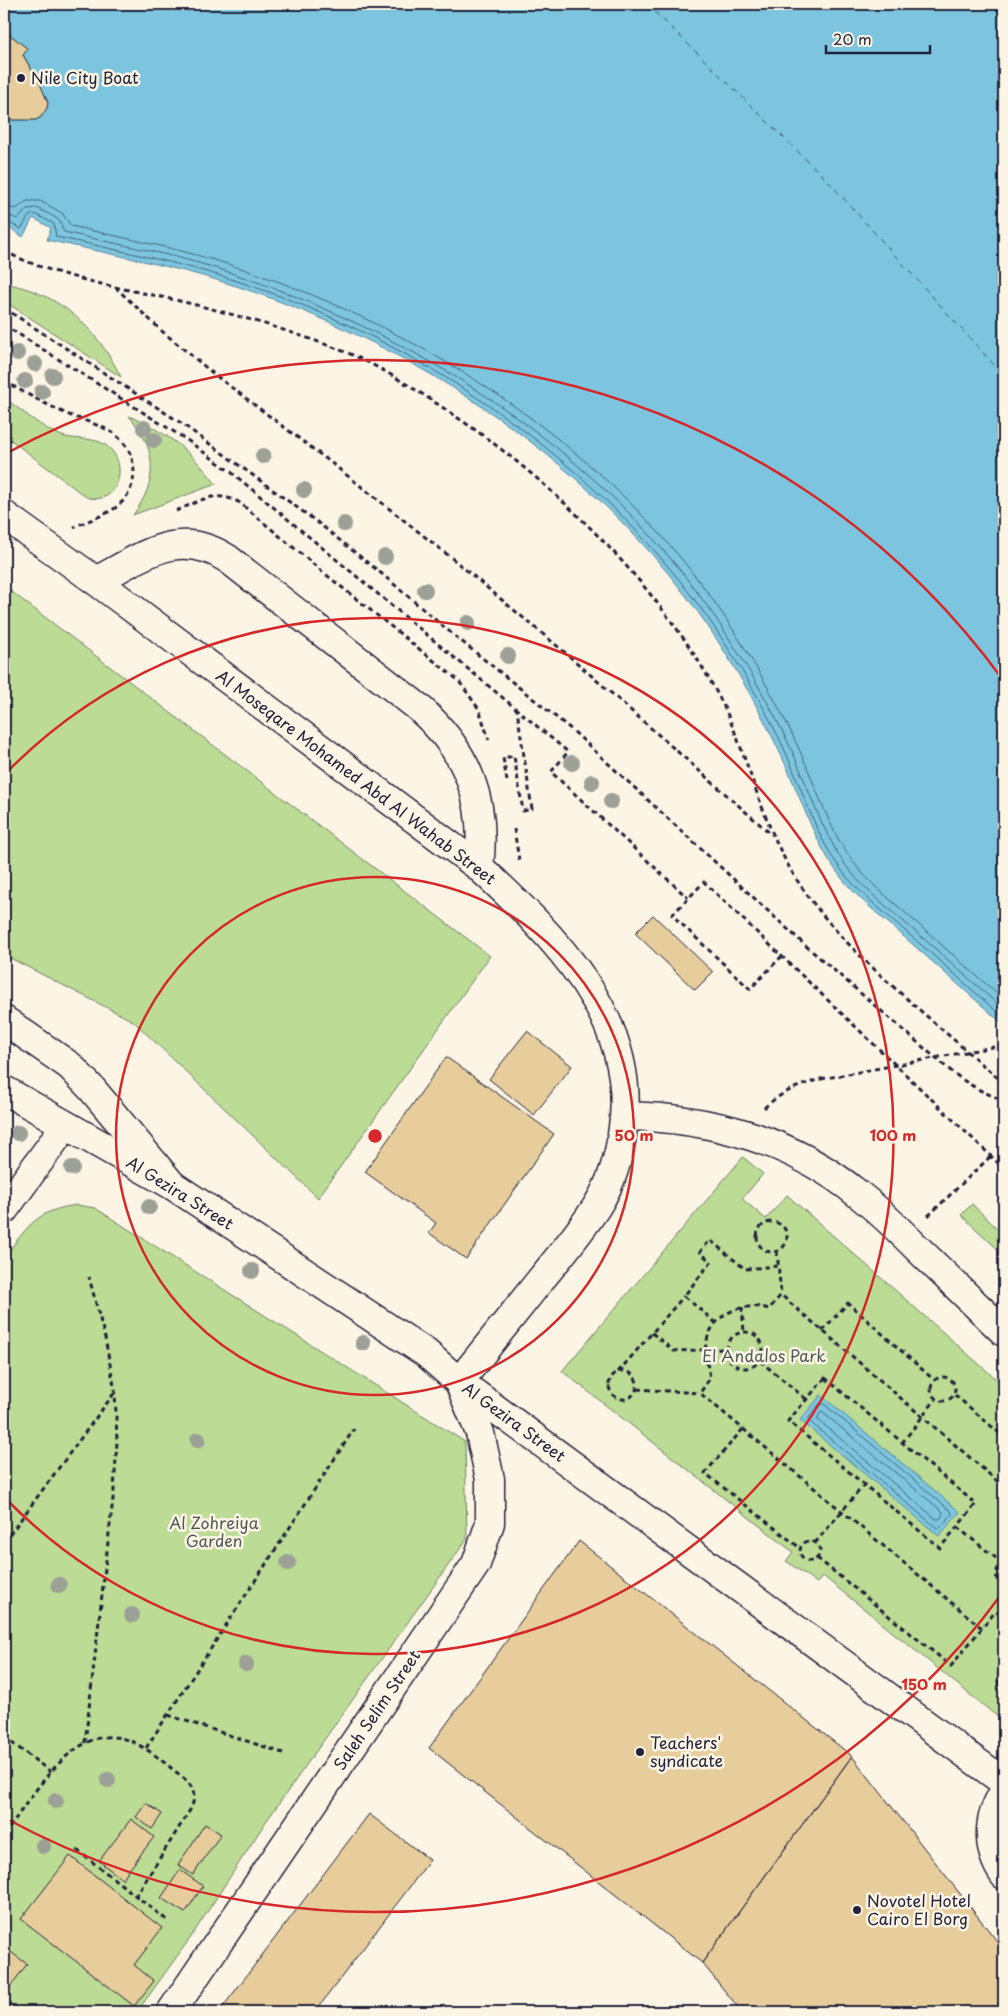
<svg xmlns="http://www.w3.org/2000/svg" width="1008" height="2016" font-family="'Playpen Sans',sans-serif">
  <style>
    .green { fill: #bcdb94; stroke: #6f7e68 }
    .water { fill: #7dc5de; stroke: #59849d }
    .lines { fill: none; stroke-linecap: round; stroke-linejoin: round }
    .shore { stroke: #46637c; stroke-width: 1 }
    .ferry { stroke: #3d536c; stroke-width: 1; stroke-dasharray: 6 5; stroke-linecap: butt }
    .building { fill: #e7cd9c; stroke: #22223b }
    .minor-casing { stroke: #22223b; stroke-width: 31 }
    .highway-casing { stroke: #22223b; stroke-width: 31 }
    .path { stroke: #22223b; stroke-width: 3; stroke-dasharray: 5 4; stroke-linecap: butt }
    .minor { stroke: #fcf5e5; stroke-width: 28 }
    .highway { stroke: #fcf5e5; stroke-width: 28 }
    .path-bridge { stroke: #22223b; stroke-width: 3; stroke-dasharray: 5 4; stroke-linecap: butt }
    .tree { fill: #9da096 }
    .ring { fill: none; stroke: #d62828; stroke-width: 2.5 }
    .poi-dot { fill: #22223b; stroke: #fcf5e5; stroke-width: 2 }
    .labels { text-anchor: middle; stroke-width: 5; stroke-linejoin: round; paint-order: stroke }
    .poi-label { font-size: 16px; fill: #22223b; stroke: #fcf5e5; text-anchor: start }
    .street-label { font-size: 16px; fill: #22223b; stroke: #fcf5e5 }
    .park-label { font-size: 16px; fill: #505a56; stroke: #fcf5e5 }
    .centre { fill: #d62828; stroke: #fcf5e5; stroke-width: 2.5 }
    .ring-label { font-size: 15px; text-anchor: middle; font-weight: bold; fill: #d62828; stroke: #fcf5e5; stroke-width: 5; stroke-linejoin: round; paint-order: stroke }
  </style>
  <rect width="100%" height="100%" fill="#fcf5e5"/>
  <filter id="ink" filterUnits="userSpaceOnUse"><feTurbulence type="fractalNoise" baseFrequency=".02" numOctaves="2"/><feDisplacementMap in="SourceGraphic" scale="10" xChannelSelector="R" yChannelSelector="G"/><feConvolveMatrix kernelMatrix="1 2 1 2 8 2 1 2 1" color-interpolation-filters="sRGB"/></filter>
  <g filter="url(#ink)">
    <path class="green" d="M4 283C60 293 96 327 121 377L4 301Z
      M4 398C22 410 41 428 62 436 77 441 94 436 107 446 130 463 119 508 86 497L4 435Z
      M129 416C169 434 189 449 216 484L133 515C159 480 157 449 129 416Z
      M4 586 490 956 318 1198 133 1021 4 955Z
      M743 1157 763 1174 742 1199 766 1219 787 1195 1004 1386V1722L823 1576 817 1583 786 1561 793 1552 562 1371Z
      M972 1204 1004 1235V1255L961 1215Z
      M77 1205 95 1208 465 1442 467 1539 265 1823 191 1937 137 2012H4V1258C27 1227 36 1210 77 1205Z"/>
    <path class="water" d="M4 4H1004V1025C970 995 936 965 902 935 880 915 854 896 837 872 811 836 800 794 781 755 760 710 735 666 707 625 598 466 418 346 236 286 174 266 110 254 47 240L51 228 33 218 23 237 4 224Z
      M821 1395 960 1512 939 1536 800 1420Z"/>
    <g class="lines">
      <path class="shore" d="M4 206 16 209 27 201H40L62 213 71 226C128 239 187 250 243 269 428 331 615 453 724 616 752 658 778 703 799 749 817 787 828 830 854 863 869 883 890 899 909 916 941 944 972 972 1004 1000
        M4 214 18 219 27 209 37 208 56 218 60 222 64 232C124 246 185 256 243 277 428 341 606 456 717 620 745 662 772 707 793 753 809 790 821 829 844 863 860 886 883 903 903 921 937 950 971 980 1004 1010
        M4 220 21 229 29 216 35 214 54 224 56 237C117 250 178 262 237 281 421 341 599 462 710 621 739 663 766 709 787 755 804 794 816 837 842 871 859 893 882 910 903 929 937 958 970 988 1004 1018
        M820 1404H824L951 1511 952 1514 940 1528H937L809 1421V1418Z
        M822 1412 942 1511 943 1514 940 1519H936L818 1420V1417Z"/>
      <path class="ferry" d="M647 4 826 179 1004 376"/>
    </g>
    <path class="building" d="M4 30 28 49 23 55 41 86 48 103 47 108 41 117 36 120H13L4 118Z
      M653 915 713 972 695 990 635 933Z
      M527 1031 572 1066 534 1115 489 1079Z
      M446 1057 554 1134 466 1259 429 1233 436 1223 365 1172Z
      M579 1541 852 1756 702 1963 429 1748Z
      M852 1756 1004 1950V2012H742L702 1963Z
      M146 1803 162 1814 152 1829 136 1817Z
      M369 1814 430 1860 315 2012H219Z
      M131 1819 154 1837 122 1879 99 1861Z
      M205 1824 221 1834 193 1875 178 1865Z
      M70 1856 162 1928 134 1965 154 1981 134 2006 21 1919Z
      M180 1870 203 1886 185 1913 161 1898Z
      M4 1947 27 1964 4 1995Z"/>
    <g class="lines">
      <defs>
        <path id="minor" d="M4 515 96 581 479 867C553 935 638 1018 623 1127 620 1155 612 1182 597 1206 581 1231 561 1255 542 1278 514 1313 487 1347 459 1382L480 1433 490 1479V1523L476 1564 171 2012
          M96 581C142 557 178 526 228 559L418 707C468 751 487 801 479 867
          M4 1090 172 1185 426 1353 459 1382 1004 1782
          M625 1116C711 1118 790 1139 858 1194 879 1210 898 1229 917 1248 946 1276 975 1304 1004 1332
          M4 1210 65 1126
          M1004 1792C987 1818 986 1849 1004 1875"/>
        <path id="highway" d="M4 1020 70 1066 92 1089 172 1185"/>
      </defs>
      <use href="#minor" class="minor-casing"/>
      <use href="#highway" class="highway-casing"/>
      <path class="path" d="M4 251C61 280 126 288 188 303 238 315 290 331 338 349 383 366 435 402 474 429 569 497 673 602 724 707 750 762 762 824 795 877 825 924 864 961 906 998 938 1026 971 1055 1004 1083
        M115 287 163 332 215 375 325 458 448 555 568 655 772 835
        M4 308 181 423 317 522 382 574 445 628 572 730 806 946 946 1067C964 1082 982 1093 1004 1100
        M4 325 187 440 231 472 568 752 551 772 688 898
        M4 381C25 393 47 405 69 415 84 421 106 426 118 437 138 455 140 486 119 505 107 515 89 520 74 527
        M176 511C200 501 215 489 240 503L324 573 458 680 479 709 489 740
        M507 781 503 758 514 756 523 811 532 809 517 710
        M514 829 519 860
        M782 956 750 989 672 915 704 882 991 1156 1004 1169
        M764 1108C781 1092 800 1085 821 1079
        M928 1216 991 1156
        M757 1237a15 15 0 1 1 30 0a15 15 0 1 1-30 0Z
        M777 1251 781 1295
        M742 1307 744 1332
        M716 1323 684 1296 711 1262 700 1252 710 1240 745 1269 778 1266
        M822 1331 848 1303 934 1380
        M727 1350a18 18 0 1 1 36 0a18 18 0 1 1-36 0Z
        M652 1333 674 1351 727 1349
        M760 1361 806 1399
        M609 1385a14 14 0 1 1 28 0a14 14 0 1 1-28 0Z
        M618 1372 684 1296
        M931 1389a12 12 0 1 1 24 0a12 12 0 1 1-24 0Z
        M825 1378 976 1504 940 1548 788 1421Z
        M637 1389 700 1393
        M955 1395 1004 1437
        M743 1429 705 1473 800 1548
        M902 1443 936 1399
        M957 1527 1001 1562
        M800 1551a10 10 0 1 1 20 0a10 10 0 1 1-20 0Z
        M4 1542 115 1392
        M815 1543 864 1485
        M817 1558 951 1666 995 1612 1004 1615
        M1004 1560C994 1568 994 1582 1004 1590
        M982 1628 700 1393 710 1378C708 1365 703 1353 707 1340 714 1313 744 1301 769 1309L781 1295 1004 1487
        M1004 1663C997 1673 995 1684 1004 1694
        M168 1715 283 1753
        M4 1737 51 1772
        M85 1743 114 1490 117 1441 115 1391 105 1338 89 1277
        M146 1748 354 1429
        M4 1835C26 1805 51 1762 84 1744 117 1725 145 1747 170 1767 178 1774 190 1781 193 1791 195 1798 193 1804 190 1810L136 1896
        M77 1850 168 1921"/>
      <use href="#minor" class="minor"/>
      <use href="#highway" class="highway"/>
      <path class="path-bridge" d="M821 1079 1004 1045"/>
    </g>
    <g class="tree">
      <circle cx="17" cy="353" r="8"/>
      <circle cx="35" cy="364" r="8"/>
      <circle cx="53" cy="376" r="8"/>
      <circle cx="25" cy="381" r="8"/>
      <circle cx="42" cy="392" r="8"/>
      <circle cx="144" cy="428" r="8"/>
      <circle cx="154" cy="440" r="8"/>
      <circle cx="263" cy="456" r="8"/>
      <circle cx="304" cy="490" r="8"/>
      <circle cx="344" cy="524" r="8"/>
      <circle cx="385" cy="557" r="8"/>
      <circle cx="425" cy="590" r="8"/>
      <circle cx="468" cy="623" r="8"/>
      <circle cx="508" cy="656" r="8"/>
      <circle cx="572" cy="763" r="8"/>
      <circle cx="592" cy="782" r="8"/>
      <circle cx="611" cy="801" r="8"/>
      <circle cx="18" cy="1133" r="8"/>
      <circle cx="72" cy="1168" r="8"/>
      <circle cx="149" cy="1207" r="8"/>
      <circle cx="252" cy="1271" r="8"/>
      <circle cx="363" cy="1343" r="8"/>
      <circle cx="198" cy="1440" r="8"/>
      <circle cx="288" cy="1563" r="8"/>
      <circle cx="59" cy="1585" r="8"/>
      <circle cx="132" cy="1615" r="8"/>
      <circle cx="246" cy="1664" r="8"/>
      <circle cx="108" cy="1780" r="8"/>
      <circle cx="56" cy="1801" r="8"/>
      <circle cx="43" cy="1846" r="8"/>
    </g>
  </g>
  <g class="ring">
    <circle cx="375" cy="1136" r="259"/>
    <path d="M6 773A518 518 0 1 1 6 1499"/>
    <path d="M1003 1592A776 776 0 0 1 5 1818M5 454A776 776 0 0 1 1003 680"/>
  </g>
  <g class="poi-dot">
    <circle cx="21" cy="78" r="5"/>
    <circle cx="640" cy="1752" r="5"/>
    <circle cx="857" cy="1910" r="5"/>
  </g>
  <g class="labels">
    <g class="poi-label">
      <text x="31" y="84">Nile City Boat</text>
      <text x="650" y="1749">Teachers'<tspan x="650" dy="18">syndicate</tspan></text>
      <text x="867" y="1907">Novotel Hotel<tspan x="867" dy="18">Cairo El Borg</tspan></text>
    </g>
    <g class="street-label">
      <text transform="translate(356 777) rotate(37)" y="6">Al Moseqare Mohamed Abd Al Wahab Street</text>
      <text transform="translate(180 1193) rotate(32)" y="6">Al Gezira Street</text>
      <text transform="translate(514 1422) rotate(36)" y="6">Al Gezira Street</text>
      <text transform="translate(377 1710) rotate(-56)" y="6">Saleh Selim Street</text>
    </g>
    <g class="park-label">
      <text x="764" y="1362">El Andalos Park</text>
      <text x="214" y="1529">Al Zohreiya<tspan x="214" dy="18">Garden</tspan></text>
    </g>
  </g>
  <circle cx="375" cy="1136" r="8" class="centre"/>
  <g class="ring-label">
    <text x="634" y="1141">50 m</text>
    <text x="893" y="1141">100 m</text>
    <text x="924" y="1690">150 m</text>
  </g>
  <rect width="1008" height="2016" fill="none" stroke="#fcf5e5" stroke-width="20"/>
  <rect x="10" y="10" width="988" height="1996" fill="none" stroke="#22223b" stroke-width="2" filter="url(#ink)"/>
  <path d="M826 45v8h104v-8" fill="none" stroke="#22223b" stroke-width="2.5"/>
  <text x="833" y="45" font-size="15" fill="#22223b" stroke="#fcf5e5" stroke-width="4" paint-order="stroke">20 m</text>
</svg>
